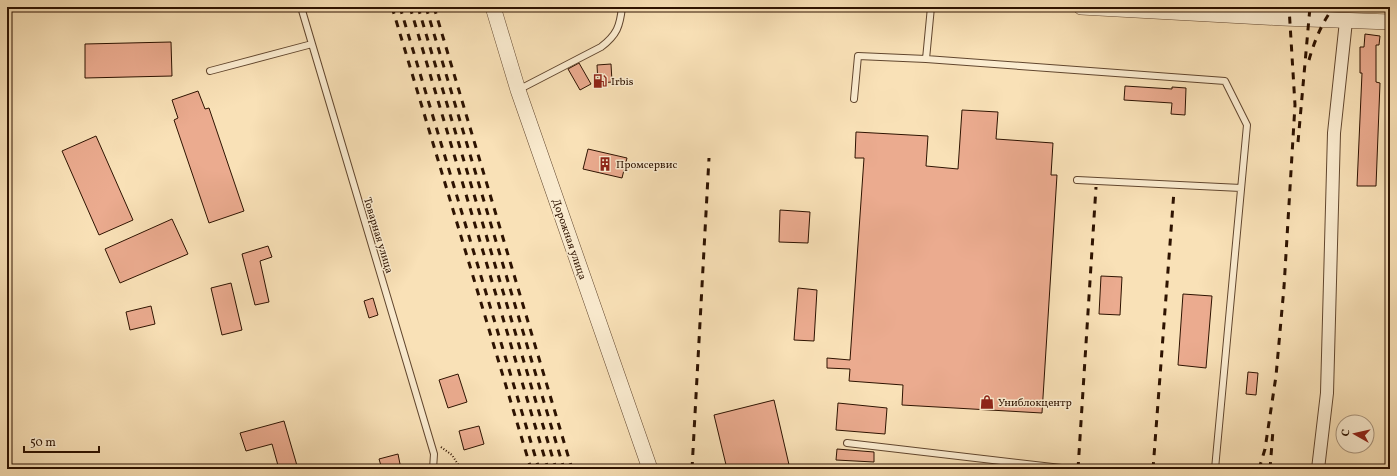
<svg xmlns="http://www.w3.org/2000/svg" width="1397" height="476" font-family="Vollkorn,serif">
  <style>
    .building { fill: #ebab8f; stroke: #2e1301 }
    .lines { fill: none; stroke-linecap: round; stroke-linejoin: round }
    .service-casing { stroke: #61462e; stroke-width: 8 }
    .minor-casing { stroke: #61462e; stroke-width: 14 }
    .tertiary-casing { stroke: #61462e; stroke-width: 16 }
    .path { stroke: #2e1301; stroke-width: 2; stroke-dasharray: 1 2; stroke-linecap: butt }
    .service { stroke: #fbecd0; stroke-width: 6 }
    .minor { stroke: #fbecd0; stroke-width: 12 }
    .tertiary { stroke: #fbecd0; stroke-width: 15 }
    .rail { stroke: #2e1301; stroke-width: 3; stroke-dasharray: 7 7; stroke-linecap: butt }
    .labels { text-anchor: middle; stroke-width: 3; stroke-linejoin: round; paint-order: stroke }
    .poi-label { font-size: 11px; fill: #2e1301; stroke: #fbecd0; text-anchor: start }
    .street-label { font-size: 11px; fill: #2e1301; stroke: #fbecd0 }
  </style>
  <rect width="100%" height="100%" fill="#f9e1b7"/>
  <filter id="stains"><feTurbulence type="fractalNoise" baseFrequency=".005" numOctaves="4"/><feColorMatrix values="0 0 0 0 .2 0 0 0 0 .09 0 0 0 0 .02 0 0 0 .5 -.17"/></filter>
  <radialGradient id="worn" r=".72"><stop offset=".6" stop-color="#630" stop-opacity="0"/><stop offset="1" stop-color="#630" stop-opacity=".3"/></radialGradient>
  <path class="building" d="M1365 34 1380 36 1379 45H1376V82L1380 83 1376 186H1357L1362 73H1360V47H1364Z
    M171 42 172 76 85 78V44Z
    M579 63 591 84 580 90 568 69Z
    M611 64 612 82 598 83 597 65Z
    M1125 86 1172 89V87L1186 88 1185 115 1171 114 1172 103 1124 100Z
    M198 91 205 109 209 108 244 211 209 223 174 120 178 118 172 100Z
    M962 110 998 112 996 139 1053 143 1051 175H1057L1042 413 902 405 903 385 849 381 850 369 827 368V358L850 360 864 158H855L856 132 928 136 926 166 958 169Z
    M96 136 133 220 99 235 62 151Z
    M588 149 627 158 622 178 583 169Z
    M780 210 810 212 808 243 779 242Z
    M172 219 188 254 120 283 105 249Z
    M268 246 272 257 260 261 269 302 255 305 242 254Z
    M1101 276 1122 277 1120 315 1099 314Z
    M231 283 242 330 222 335 211 288Z
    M798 288 817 290 814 341 794 340Z
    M1183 294 1212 296 1206 368 1178 365Z
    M373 298 378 315 369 318 364 301Z
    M151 306 155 324 130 330 126 312Z
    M1248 372 1258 373 1256 395 1246 394Z
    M458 374 467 402 448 408 439 380Z
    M774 400 790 469H727L714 415Z
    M838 403 887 408 885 434 836 430Z
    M284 421 298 469H279L272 444 246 451 240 433Z
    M479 426 484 444 464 450 459 431Z
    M837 449 874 452V462L836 460Z
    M398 454 401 469H382L379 459Z"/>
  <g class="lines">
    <defs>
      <path id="service" d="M301 7 434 454 433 469
        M926 59 1225 81 1247 125 1215 469
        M210 71 312 44
        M518 90 601 47C617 35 620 26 622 7
        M854 99 858 56 926 59 931 7
        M1077 180 1241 188
        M847 443 1070 469"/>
      <path id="minor" d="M1318 469 1327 393 1334 133 1346 21"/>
      <path id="tertiary" d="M493 7 518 90 650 469
        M1081 7 1282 18 1390 22"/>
    </defs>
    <use href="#service" class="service-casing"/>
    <use href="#minor" class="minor-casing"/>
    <use href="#tertiary" class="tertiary-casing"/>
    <path class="path" d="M441 447 452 455 461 469"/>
    <use href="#service" class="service"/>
    <use href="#minor" class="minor"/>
    <use href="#tertiary" class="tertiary"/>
    <path class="rail" d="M392 7 531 469
      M400 7 539 469
      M410 7 548 469
      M418 7 556 469
      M426 7 564 469
      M434 7 572 469
      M1309 60C1314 42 1322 22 1334 7
      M1298 142 1310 7
      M692 469 709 158
      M1078 469 1096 187
      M1153 469 1174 191
      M1259 469 1265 449 1276 376 1284 287 1295 105 1289 7
      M1270 469 1273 430"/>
  </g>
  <defs>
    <symbol id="fuel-bare" viewBox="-9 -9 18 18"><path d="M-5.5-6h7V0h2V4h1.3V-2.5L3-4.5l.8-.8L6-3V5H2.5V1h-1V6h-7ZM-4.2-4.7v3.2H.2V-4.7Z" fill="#8f2418" stroke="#fbecd0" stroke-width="2.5" paint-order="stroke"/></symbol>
    <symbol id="building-bare" viewBox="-9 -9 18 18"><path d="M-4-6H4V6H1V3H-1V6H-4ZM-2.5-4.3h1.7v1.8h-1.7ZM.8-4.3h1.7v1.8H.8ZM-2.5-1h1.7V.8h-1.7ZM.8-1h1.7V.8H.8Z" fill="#8f2418" stroke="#fbecd0" stroke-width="2.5" paint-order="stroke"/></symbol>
    <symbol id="shop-bare" viewBox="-9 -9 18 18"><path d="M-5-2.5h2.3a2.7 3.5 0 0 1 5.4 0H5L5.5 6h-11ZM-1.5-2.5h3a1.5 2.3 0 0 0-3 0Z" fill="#8f2418" stroke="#fbecd0" stroke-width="2.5" paint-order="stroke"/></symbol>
  </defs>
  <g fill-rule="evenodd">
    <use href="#fuel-bare" x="590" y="71" width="20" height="20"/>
    <use href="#building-bare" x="595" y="154" width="20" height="20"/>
    <use href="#shop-bare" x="977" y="392" width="20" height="20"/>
  </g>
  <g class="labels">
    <g class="poi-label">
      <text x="611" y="85">Irbis</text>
      <text x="616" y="168">Промсервис</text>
      <text x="998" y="406">Униблокцентр</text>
    </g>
    <g class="street-label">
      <text transform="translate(379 235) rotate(73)" y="4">Товарная улица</text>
      <text transform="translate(570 239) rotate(71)" y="4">Дорожная улица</text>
    </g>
  </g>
  <rect width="1397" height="476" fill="none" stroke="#f9e1b7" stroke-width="24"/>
  <rect x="8" y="8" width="1381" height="460" fill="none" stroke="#2e1301" stroke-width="2"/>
  <rect x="12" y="12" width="1373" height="452" fill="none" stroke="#2e1301"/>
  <g transform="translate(1355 434) rotate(278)"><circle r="19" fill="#fbecd0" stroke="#a9957d"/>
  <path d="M0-3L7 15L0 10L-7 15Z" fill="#8f2418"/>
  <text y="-6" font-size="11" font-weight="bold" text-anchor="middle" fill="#2e1301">С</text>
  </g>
  <path d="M24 446v6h75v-6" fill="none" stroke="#2e1301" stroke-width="2"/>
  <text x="30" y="446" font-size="12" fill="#2e1301" stroke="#fbecd0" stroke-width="3" paint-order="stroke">50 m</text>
  <rect width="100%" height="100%" filter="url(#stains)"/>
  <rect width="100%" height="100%" fill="url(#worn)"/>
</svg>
